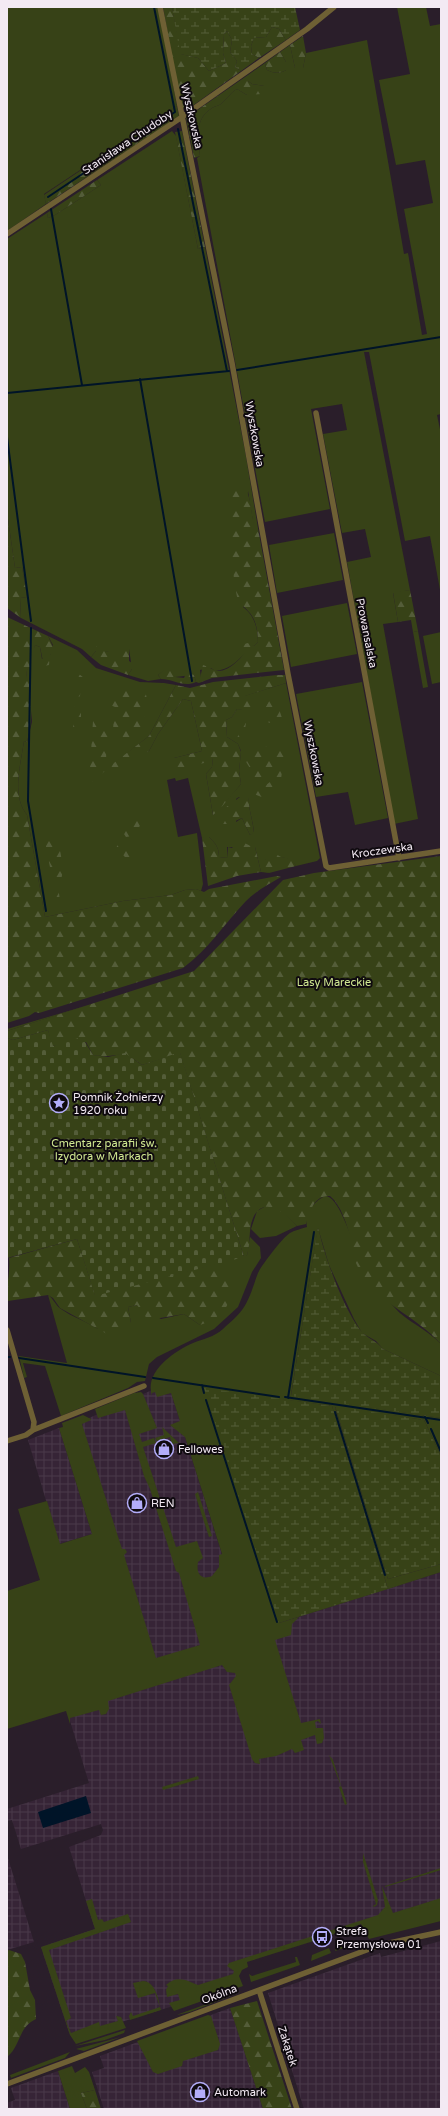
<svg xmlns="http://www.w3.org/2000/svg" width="448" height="2116" font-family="'Varela Round',sans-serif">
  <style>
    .industrial { fill: url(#industrial-grid) }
    .green { fill: #374217; fill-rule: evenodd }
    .forest { fill: url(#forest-firs) }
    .wetland { fill: url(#wetland-marsh) }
    .cemetery { fill: url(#cemetery-stones) }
    .water { fill: #001428 }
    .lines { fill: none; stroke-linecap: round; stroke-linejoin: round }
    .stream { stroke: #001428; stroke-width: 2 }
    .street { stroke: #6e6034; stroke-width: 5.5 }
    .labels { text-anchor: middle; stroke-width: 4; stroke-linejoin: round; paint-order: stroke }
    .street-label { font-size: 11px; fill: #f3eaf3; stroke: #0f0a0f }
    .park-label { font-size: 11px; fill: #d0e891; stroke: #0f0a0f }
    .poi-label { font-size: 11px; fill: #f3eaf3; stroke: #0f0a0f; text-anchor: start }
  </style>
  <defs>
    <pattern id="industrial-grid" width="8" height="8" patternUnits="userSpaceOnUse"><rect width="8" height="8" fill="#362436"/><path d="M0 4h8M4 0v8" fill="none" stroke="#4a394a"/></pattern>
    <pattern id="forest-firs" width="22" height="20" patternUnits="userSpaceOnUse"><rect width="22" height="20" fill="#374217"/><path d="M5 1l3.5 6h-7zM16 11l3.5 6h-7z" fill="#545d39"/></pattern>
    <pattern id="wetland-marsh" width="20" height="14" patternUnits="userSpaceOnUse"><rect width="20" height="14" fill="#374217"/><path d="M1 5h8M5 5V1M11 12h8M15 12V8" fill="none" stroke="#545d39"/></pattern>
    <pattern id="cemetery-stones" width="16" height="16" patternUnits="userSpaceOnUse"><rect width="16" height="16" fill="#374217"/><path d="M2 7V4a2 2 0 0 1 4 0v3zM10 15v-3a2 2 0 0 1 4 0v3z" fill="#545d39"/></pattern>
  </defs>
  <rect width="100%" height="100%" fill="#2a1e2a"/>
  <path class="industrial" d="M168 1383 231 1583 202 1647 155 1663 80 1422Z
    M59 1428 92 1534 59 1544 28 1440Z
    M441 1572V1911L362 1923 235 1963 238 1986 102 2028 85 2029 70 2035 41 1947 95 1929 69 1847 101 1835 103 1830 101 1824 21 1849 12 1820 7 1821V1809L89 1783 67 1711 264 1628Z
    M7 1855 34 1942 7 1950Z
    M441 1941V2109H304L268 1993 380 1953 381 1957 385 1956Z
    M230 2008 263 2109H104L92 2072 104 2068 100 2056Z
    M58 2071 70 2109H7V2103L15 2100 11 2088Z"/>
  <path class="green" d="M7 7H159L177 106 44 194 46 204 7 231Z
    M397 7H426L430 26 441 24V414L437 415 441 434V595L430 536 405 541 369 352H364L410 590 393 593 398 622 383 624 418 819 394 824 347 562 371 557 365 529 342 533 323 434 347 430 342 404 311 409 330 509 265 522 197 158 200 156C198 138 194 119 212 108 215 106 218 106 221 104 227 99 230 93 237 89L247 95 264 86 252 84 248 81V75L265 63 267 70C273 73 280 74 286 70V62L280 52 290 45 295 68H303L306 53 367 40 404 254 408 253 422 335 427 334 404 209 433 203 425 160 396 165 379 80 410 74Z
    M172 131 176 136 198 249 205 247 245 451 259 534 254 528 248 491 243 607C254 615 258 628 258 642L254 646 241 645 243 651 246 652C237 662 228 670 215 671L211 668 200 670 201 678 199 683 196 682 194 675 175 677 165 670 158 675 161 679 148 681 128 675 132 669 129 649 105 652 96 651 91 657 82 649 21 618 20 598 27 597 22 567 15 568 7 512V239L47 213 48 218 55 215 101 185 97 180Z
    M334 533 343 580 277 593 269 545Z
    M347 603 357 654 291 667 282 616Z
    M418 631 428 687 423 688 413 632Z
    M441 632V682L432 684 423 636Z
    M48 636 77 650 96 668 140 682 164 683 176 685 149 736 110 767 149 751 158 734 183 699 191 701 202 751 174 758H213L212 767 206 774 213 815 241 784 239 771 241 751 238 744 227 737 226 720 232 717 237 709 248 710 244 696 286 683 320 858 317 861 296 866C289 854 278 858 265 860V870L269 873 261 872 255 847H227L228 858 219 857C219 848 216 844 209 837L202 838 188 778 176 781 175 778 167 780 178 837 197 833 203 884 201 891 196 889 185 890 171 895 123 901 45 917 27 815C11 796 21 763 24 741L27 742 32 722V702L26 682 27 670 35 645 40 647 42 659 50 655 53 645ZM239 797H249C248 809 253 820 254 832L250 835 242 818 236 822V799Z
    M362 682 388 818 355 825 348 792 316 797 296 694Z
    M89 1005 7 1031V1029Z
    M325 1196C339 1196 349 1236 357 1248 368 1266 381 1293 395 1308 406 1321 427 1329 441 1344V1376L383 1349 376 1341 362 1333 354 1319 329 1265 318 1228 291 1395 441 1418V1456L424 1420 335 1407 388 1579 441 1564V1572L388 1589 332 1406 279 1399V1623L299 1617 292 1624 291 1635 275 1640 301 1723 320 1719 321 1724 318 1721 315 1722 316 1728H323L324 1738 322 1743 317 1744 315 1735 301 1740 304 1750 295 1753 292 1749 276 1756 259 1759 260 1764 255 1763 252 1759 229 1685 236 1676 235 1673 227 1672 222 1665 108 1701 109 1709 106 1714 101 1715 99 1710 70 1718V1724L66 1711 7 1729V1591L40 1580 18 1509 47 1501 60 1544 92 1534 59 1428 63 1427 62 1423 83 1415 91 1419V1420L82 1424 122 1549H125L127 1552 124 1555 156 1658 200 1645 179 1573 176 1571 150 1489 144 1476 125 1410 98 1418 95 1409 134 1393 141 1392 143 1394 157 1428 139 1434 142 1442 154 1438 156 1443 143 1447 176 1547 197 1541 203 1558 198 1562C196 1572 200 1581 212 1576L219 1567V1555L222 1554 185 1437 170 1425 180 1421 171 1393 157 1397 155 1392 152 1393V1396C144 1372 173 1352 193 1343 203 1339 214 1337 223 1329 229 1323 237 1317 242 1310 250 1299 253 1286 258 1273 261 1266 283 1237 290 1233 295 1230 301 1229 307 1227 304 1214 314 1201 325 1196Z
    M266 1206C279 1206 288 1216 297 1226L276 1236 260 1238 251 1229 257 1211Z
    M250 1237 260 1247 261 1258 252 1272 238 1307 214 1329 157 1357 149 1364 145 1381 137 1382 128 1388 61 1416 45 1366 23 1363 27 1377 24 1378 19 1356 67 1363 48 1295C54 1299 55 1305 61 1309 72 1317 86 1321 98 1329L131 1323 128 1307 137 1305 161 1319 184 1314 200 1325 222 1268H200L247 1255Z
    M162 1427 179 1443 172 1444 170 1437 157 1441 155 1438 164 1435Z
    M198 1492 212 1536 209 1537 195 1494Z
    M324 1755H329L333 1760 347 1804 345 1805 339 1787 341 1786 329 1755Z
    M198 1776 199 1779 163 1790 162 1787Z
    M363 1853 378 1900 377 1905 374 1907 373 1906 376 1904 363 1862Z
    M441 1868V1870L385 1887V1886Z
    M382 1886 393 1913 441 1898V1921L369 1939 361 1924 326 1937 321 1936 320 1939 247 1962 248 1967 242 1970 239 1976 243 1986 216 1995 209 1996 205 2000 174 2011 169 2003 180 2000 178 1994 167 1997 166 1990 168 1986 166 1985C177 1975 186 1980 198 1985L233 1974 234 1971 227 1966 229 1963 378 1915 385 1907Z
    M92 1899 98 1920 102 1919 104 1922 128 1914 131 1922 49 1950 71 2018 66 2021 71 2033 99 2022 100 2026 118 2021 116 2016 121 2017 126 2028 76 2044 70 2035 41 1947 95 1929 86 1901Z
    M352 1940 358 1943 335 1951 337 1945Z
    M329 1948 331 1953 311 1961 312 1955Z
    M295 1957H297L300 1965 251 1982 249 1974 252 1976 296 1962Z
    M143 1981C156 1982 158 1999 161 2010L130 2020 129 2016 131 2012 133 2016 160 2007 155 1993 138 1998 133 1983Z
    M243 1991 190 2012 177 2015 179 2014Z
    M208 2015 211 2016 220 2044 218 2050 183 2061 182 2066 158 2074 153 2072 137 2041Z
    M125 2030 124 2033 105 2040 75 2046Z
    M121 2037 84 2051 76 2049Z
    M70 2052 65 2058 11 2078 10 2075Z
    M72 2066 75 2073 85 2067 89 2072 95 2090 81 2093 87 2109H70L58 2071Z"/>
  <path class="forest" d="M163 7H172L181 54 198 58 209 71 226 63 223 53 224 34 227 31 232 40 230 52 237 61 235 67 241 71 188 109 183 108 181 105Z
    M272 27 279 29 286 40 259 58 252 54 251 46 254 38 266 37Z
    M303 36 306 53 303 68 298 71 295 68 290 45Z
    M280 52 286 62V70C280 74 273 73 267 70L265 63Z
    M248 75V81L252 84 264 86 266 89 262 94 247 95 237 89C230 93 227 99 221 104 218 106 215 106 212 108 194 119 198 138 200 156L194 158 186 118Z
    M177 106 179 116 46 204 44 195Z
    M182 131 205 247 198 249 175 132Z
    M97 180 101 185 55 215 48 218 47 213Z
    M242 486C255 497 248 520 259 534L284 670 212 678 199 683 203 665C207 666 210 668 214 670 225 675 240 660 245 652H238L235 649 236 646 248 643 254 646 258 642C258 632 256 618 248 611 245 607 240 605 238 600 233 583 226 511 232 496 234 490 237 489 242 486Z
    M7 512 15 568 22 567 27 597 20 598 21 618 7 608Z
    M410 590 418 631 413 632 411 620 398 622 393 592Z
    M7 617 48 636 54 649 50 655 49 665 44 666 40 647 35 645 32 665 27 670C26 681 28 680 31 688 35 698 30 732 27 742L24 741C21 763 11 796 27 815L45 917 123 901 171 895 185 890 196 889 204 892 209 889 277 876 281 877C269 884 256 891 246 901 225 923 208 950 183 968L39 1013 35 1012 29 1016 7 1023Z
    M100 643 104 646 105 652 125 647 129 649V661L132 663V669L128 675 101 665 91 657 96 651V646Z
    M169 666 173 669V674L175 677 184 678 186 673 194 675 196 682C184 688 173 679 161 679L158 675Z
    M79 674 84 678 81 683 80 696 76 699V676Z
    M277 675H285L286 683 245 696 253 707 248 711 237 709 232 717 226 720 227 737 238 744 241 752 239 771 241 784 219 810 213 815 206 774 212 767 213 758H210L204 763 174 770 170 766 174 758 202 751 191 701 183 699 158 734 149 751 119 770 110 767 89 784 93 721 95 718H104L105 725 111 727 110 736 107 740 106 760 110 761V766L149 736 176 685 190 688 213 682Z
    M139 687 144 689C151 704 143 712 143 727 138 733 131 740 123 738L120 732 114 734 113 729 115 707 108 704V695L115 694 123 688 133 693Z
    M272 696 275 697 282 718 279 721 270 723 265 721 263 712Z
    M78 701 81 709V718L78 720 77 728 73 729 75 704Z
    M242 723H246L245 729 248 736 245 742 237 738 239 734 238 726Z
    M275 744H279L284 756 280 787 276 795 264 798 249 792 252 786C261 788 266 786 272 780L273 776 277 772Z
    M262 746 267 747C280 765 272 773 258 786L254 785 249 777 251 770 245 760 252 753 260 750Z
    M244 794 249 797C248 809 253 820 254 833L250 835 242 818 229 824H221L216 819 225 808Z
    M138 817 142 822 138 829 133 830 132 836 126 837 124 834V822Z
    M49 831 54 834 55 843 59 844C61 857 66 875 58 886L60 901 58 903H54L52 900 55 884C49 878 52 875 50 867 48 855 42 842 49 831Z
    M205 836 209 837C216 844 219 848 219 857L228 858V847L232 848 237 841C244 841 248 846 255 847L261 872 237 876 208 886 202 838Z
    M119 843C131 844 133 847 139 857L137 861 125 857 116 848Z
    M274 853 281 857 292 859 296 866 269 873 265 871V860Z
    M441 856V1344C413 1313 374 1303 356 1263 353 1256 353 1247 351 1239 347 1225 341 1205 330 1196 314 1195 310 1211 306 1224L297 1226C286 1214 264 1194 253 1218 248 1230 251 1243 247 1255L244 1257 180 1053 142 1065C119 1046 117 1060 93 1055L86 1042 52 1046 48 1030 13 1040 7 1038V1031L194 971 283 880 314 873Z
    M77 1239 95 1295 200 1268H222L231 1277C233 1303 226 1316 200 1325L184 1314 148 1320 137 1305 128 1307 131 1323 130 1327 121 1333 107 1334 60 1308 53 1298 48 1295 8 1301C5 1286 11 1273 9 1258Z
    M9 1950 21 1954 25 1962 30 1990 35 2000 36 2019C18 2027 21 2046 7 2057V1951Z
    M257 2001 292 2109H263L230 2008Z
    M95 2090 101 2109H87L81 2093Z"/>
  <path class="wetland" d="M172 7H295L300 30 286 40 279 29 272 27 266 37 254 38 251 46 252 54 259 58 241 71 235 67 237 61 230 52 232 40 227 31 224 34 223 53 226 63 209 71 198 58 180 54Z
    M318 1226C323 1253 344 1311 362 1332 367 1338 377 1341 383 1349L441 1376V1418L291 1396Z
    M204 1388 332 1406 388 1589 279 1623Z
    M335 1406 424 1420 441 1456V1564L388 1579Z"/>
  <path class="cemetery" d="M48 1030 53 1046 82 1037 93 1055 108 1057 125 1053 142 1065 180 1052 244 1257 95 1296 77 1239 7 1258V1038L13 1040Z"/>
  <path class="water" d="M86 1796 91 1813 43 1828 38 1812Z"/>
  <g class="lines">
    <path class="stream" d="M178 129 227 371
      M48 197 175 112 154 7
      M51 209 82 385
      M237 370 441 337
      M140 379 192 681
      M7 393 229 371
      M7 437 31 621
      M31 628 28 801 46 911
      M7 1357H10
      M19 1358 145 1377
      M153 1378 279 1397
      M202 1385 204 1393
      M285 1397 441 1420
      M288 1398 314 1232
      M206 1400 277 1622
      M335 1412 385 1575
      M425 1417 428 1423
      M431 1429 441 1452"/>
    <path class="street" d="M160 7 232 363 288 674 326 866 329 868 441 851
      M7 234 182 117 307 29 334 7
      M316 413 399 858
      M7 1330 34 1422 33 1430
      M7 1441 26 1435 33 1430 144 1386
      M259 1990 297 2109
      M7 2084 380 1945 441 1932"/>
  </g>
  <defs>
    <symbol id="sight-ring" viewBox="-11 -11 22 22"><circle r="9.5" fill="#0f0a0f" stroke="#b3adf9" stroke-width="1.5"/><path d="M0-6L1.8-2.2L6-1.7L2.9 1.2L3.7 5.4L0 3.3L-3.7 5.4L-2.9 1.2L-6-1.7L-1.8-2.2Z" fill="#b3adf9"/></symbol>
    <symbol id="shop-ring" viewBox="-11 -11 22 22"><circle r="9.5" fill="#0f0a0f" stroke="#b3adf9" stroke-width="1.5"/><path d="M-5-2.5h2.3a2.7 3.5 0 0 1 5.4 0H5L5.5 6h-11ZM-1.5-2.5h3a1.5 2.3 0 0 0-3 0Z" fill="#b3adf9"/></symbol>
    <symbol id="bus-ring" viewBox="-11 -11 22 22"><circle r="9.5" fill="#0f0a0f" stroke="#b3adf9" stroke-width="1.5"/><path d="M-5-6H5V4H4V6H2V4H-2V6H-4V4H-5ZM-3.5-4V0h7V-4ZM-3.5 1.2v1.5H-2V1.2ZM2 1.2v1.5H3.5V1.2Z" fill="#b3adf9"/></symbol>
  </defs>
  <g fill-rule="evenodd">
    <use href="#sight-ring" x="48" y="1092" width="22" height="22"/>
    <use href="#shop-ring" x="153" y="1438" width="22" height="22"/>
    <use href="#shop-ring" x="126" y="1492" width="22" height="22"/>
    <use href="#bus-ring" x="311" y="1926" width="22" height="22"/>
    <use href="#shop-ring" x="189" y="2081" width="22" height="22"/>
  </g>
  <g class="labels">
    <g class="street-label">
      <text transform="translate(192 116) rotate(77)" y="4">Wyszkowska</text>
      <text transform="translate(127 142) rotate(-34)" y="4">Stanisława Chudoby</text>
      <text transform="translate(255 434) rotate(80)" y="4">Wyszkowska</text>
      <text transform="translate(367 633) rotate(79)" y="4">Prowansalska</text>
      <text transform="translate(314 753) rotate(79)" y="4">Wyszkowska</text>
      <text transform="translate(382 850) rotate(-8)" y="4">Kroczewska</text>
      <text transform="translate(219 1994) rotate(-21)" y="4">Okólna</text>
      <text transform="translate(288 2046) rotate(72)" y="4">Zakątek</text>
    </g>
    <g class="park-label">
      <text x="334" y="986">Lasy Mareckie</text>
      <text x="104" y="1147">Cmentarz parafii św.<tspan x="104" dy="13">Izydora w Markach</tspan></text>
    </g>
    <g class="poi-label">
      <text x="73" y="1101">Pomnik Żołnierzy<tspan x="73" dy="13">1920 roku</tspan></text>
      <text x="178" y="1453">Fellowes</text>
      <text x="151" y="1507">REN</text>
      <text x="336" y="1935">Strefa<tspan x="336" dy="13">Przemysłowa 01</tspan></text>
      <text x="214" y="2096">Automark</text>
    </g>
  </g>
  <rect width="448" height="2116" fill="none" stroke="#f3eaf3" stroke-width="16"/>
</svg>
